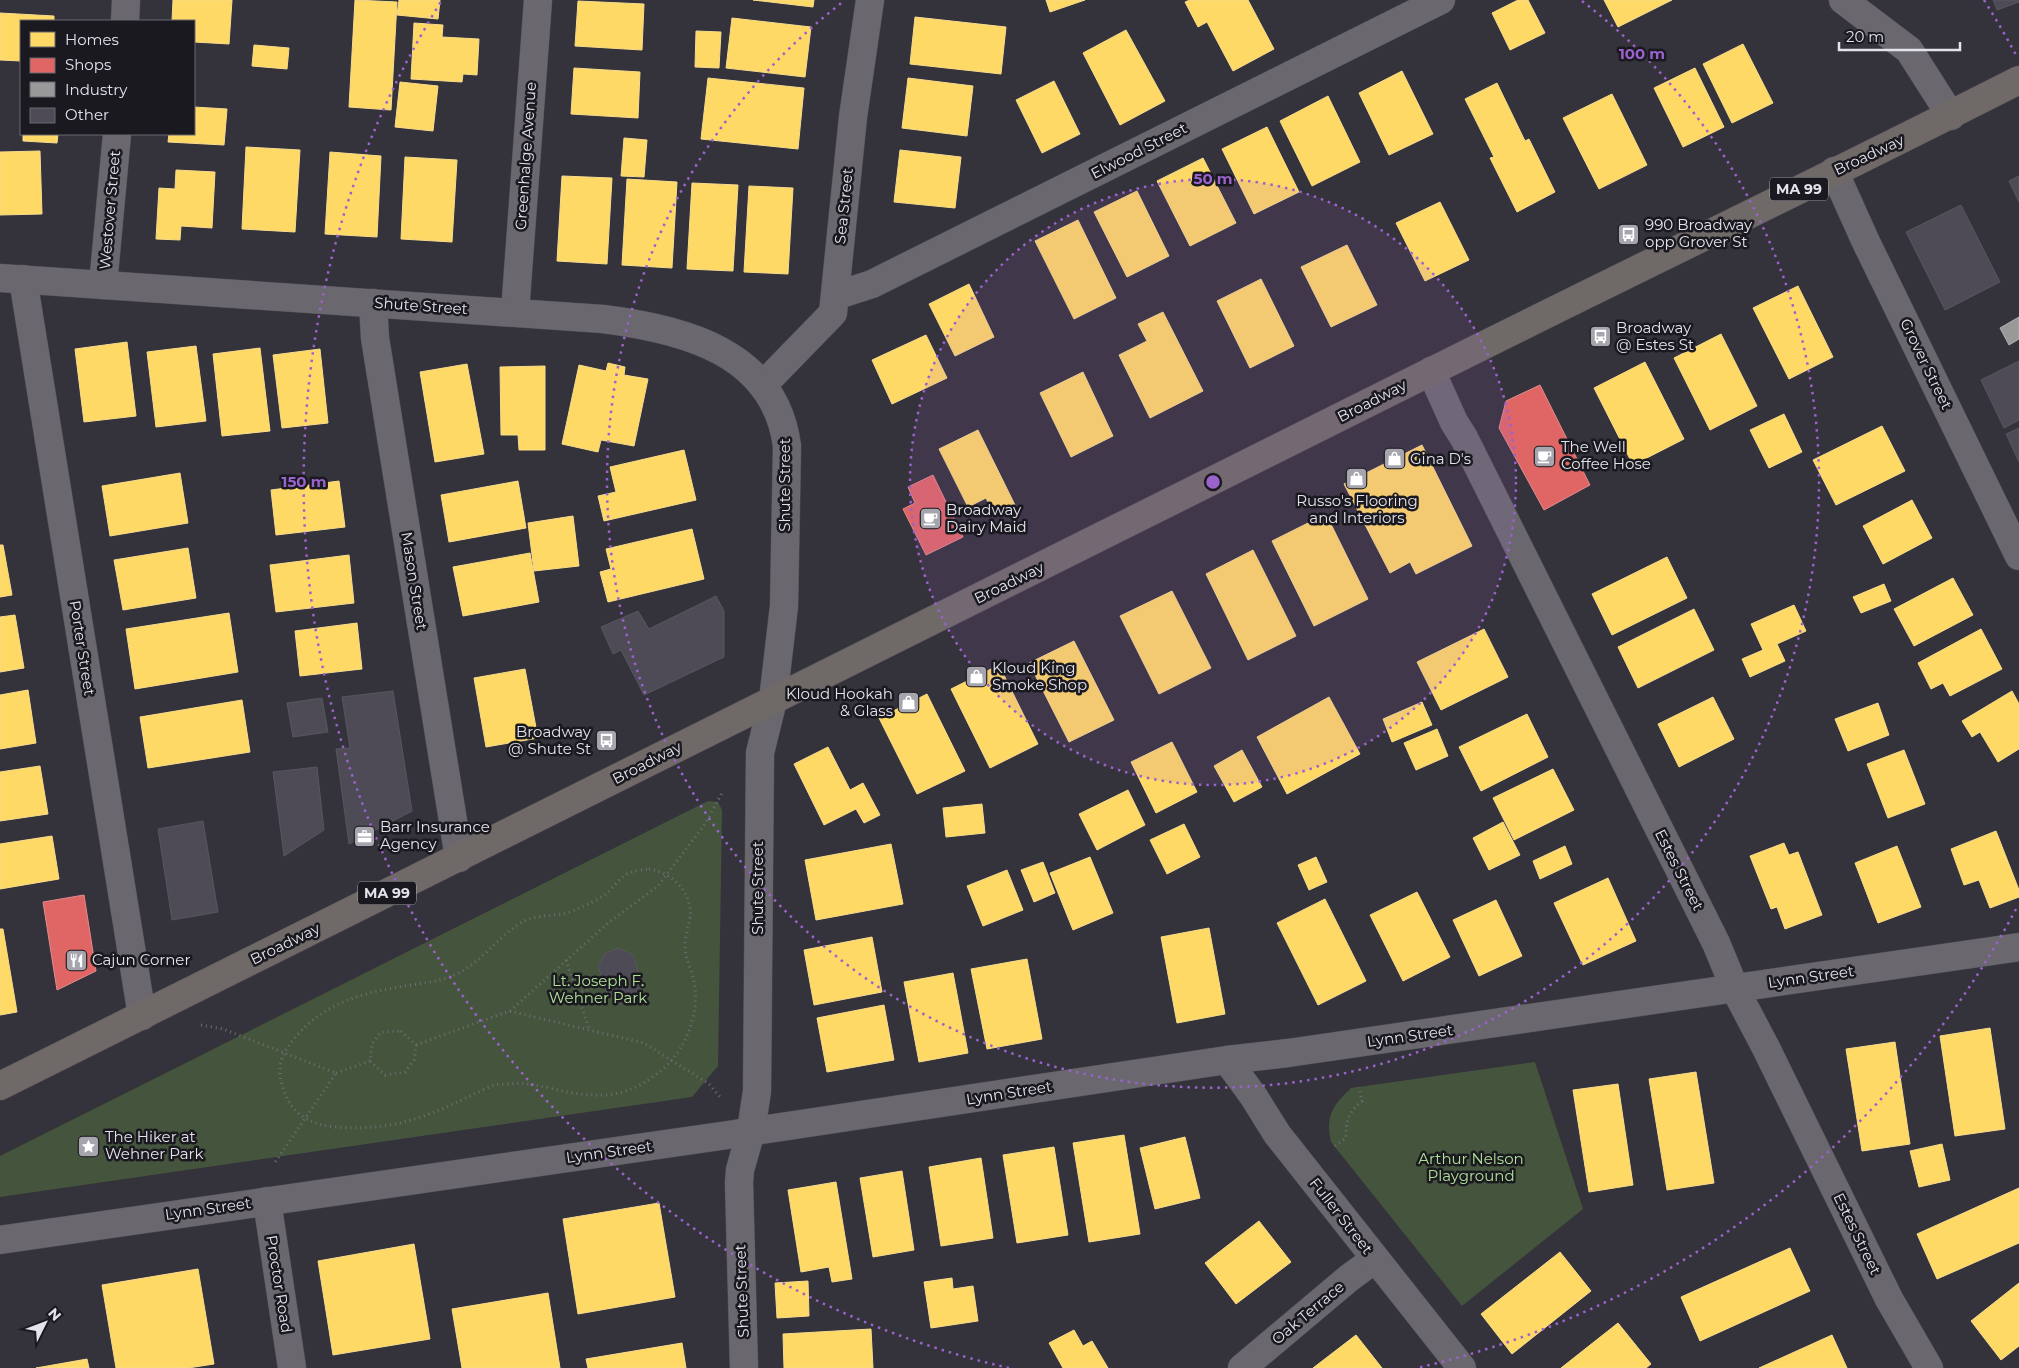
<svg xmlns="http://www.w3.org/2000/svg" width="2019" height="1368" font-family="Montserrat,sans-serif">
  <style>
    .green { fill: #45553d }
    .homes { fill: #ffd966; stroke: #f7dc8e }
    .shops { fill: #e06666; stroke: #e18b8e }
    .industry { fill: #999; stroke: #b0afb2 }
    .building { fill: #4e4b57; stroke: #58565d }
    .lines { fill: none; stroke-linecap: round; stroke-linejoin: round }
    .minor-casing { stroke: #514f56; stroke-width: 29 }
    .tertiary-casing { stroke: #514f56; stroke-width: 29 }
    .secondary-casing { stroke: #514f56; stroke-width: 29 }
    .primary-casing { stroke: #514f56; stroke-width: 29 }
    .path { stroke: #6f6e72; stroke-width: 3; stroke-dasharray: 1 4; stroke-linecap: butt }
    .minor { stroke: #6a686e; stroke-width: 28 }
    .tertiary { stroke: #6a686e; stroke-width: 28 }
    .secondary { stroke: #6a686e; stroke-width: 28 }
    .primary { stroke: #6f6967; stroke-width: 28 }
    .ring { fill: none; stroke: #9a63cc; stroke-width: 2.5; stroke-dasharray: 2.5 5 }
    .labels { text-anchor: middle; stroke-width: 5; stroke-linejoin: round; paint-order: stroke }
    .shield { fill: #1a191f; stroke: #a7a6ae; stroke-width: 1 }
    .shield-label { font-size: 14px; font-weight: bold; fill: #e4e2eb }
    .street-label { font-size: 15px; fill: #e4e2eb; stroke: #1a191f }
    .poi-label { font-size: 15px; fill: #e4e2eb; stroke: #1a191f; text-anchor: start }
    .park-label { font-size: 15px; fill: #b0e098; stroke: #1a191f }
    .centre { fill: #9a63cc; stroke: #1a191f; stroke-width: 2.5 }
    .ring-label { font-size: 15px; text-anchor: middle; font-weight: bold; fill: #9a63cc; stroke: #1a191f; stroke-width: 5; stroke-linejoin: round; paint-order: stroke }
  </style>
  <rect width="100%" height="100%" fill="#34323a"/>
  <path class="green" d="M708 801 718 802 722 810 718 1066 692 1097 0 1197V1156Z
    M1535 1062 1583 1209 1462 1306 1331 1142C1325 1116 1333 1105 1351 1088Z"/>
  <path class="homes" d="M173 0H232L229 44 194 42V21H172Z
    M355 0 397 2 391 110 349 107Z
    M399 0H440L438 19 397 15Z
    M753 0H814L813 7Z
    M1046 0H1085L1050 12Z
    M1190 0H1248L1274 49 1233 71 1207 22 1198 27 1185 2Z
    M1518 0H1528L1545 33 1510 50 1492 13Z
    M1604 0H1672L1618 27Z
    M578 1 644 4 642 50 575 46Z
    M0 13 54 16V21H21V61L0 60Z
    M915 17 1006 27 1001 74 910 64Z
    M732 18 811 27 805 77 726 68Z
    M414 23 443 25 442 37 479 39 477 75 463 74 462 82 411 79Z
    M1126 30 1165 101 1120 125 1083 53Z
    M696 31 721 32 719 68 695 67Z
    M1743 44 1773 103 1732 123 1703 64Z
    M254 45 289 48 287 69 252 66Z
    M574 68 640 72 638 118 571 114Z
    M1695 68 1724 127 1683 147 1654 88Z
    M1402 71 1433 134 1389 155 1359 93Z
    M708 78 804 88 798 149 701 139Z
    M908 78 973 86 967 136 902 128Z
    M1054 81 1080 134 1042 153 1016 100Z
    M400 82 438 86 433 131 395 127Z
    M1497 83 1525 141 1529 139 1555 192 1517 212 1490 158 1494 157 1465 99Z
    M1612 94 1647 165 1599 189 1563 118Z
    M1328 96 1360 162 1312 186 1280 121Z
    M194 107 227 109 224 145 168 142 169 134H194Z
    M1267 127 1299 192 1254 214 1222 149Z
    M23 134H58L57 143 23 141Z
    M624 138 647 140 644 177 621 176Z
    M246 147 300 150 295 232 242 229Z
    M900 150 961 157 955 208 894 202Z
    M40 151 42 214 0 215V152Z
    M330 152 381 156 377 237 325 234Z
    M405 157 457 160 452 242 401 239Z
    M1203 158 1236 223 1190 246 1157 181Z
    M176 170 215 172 212 228 181 226 180 240 156 239 159 188 175 189Z
    M562 176 612 178 607 264 557 261Z
    M627 179 677 182 672 268 622 265Z
    M692 183 738 185 733 271 687 269Z
    M749 186 793 188 788 274 744 272Z
    M1137 191 1169 256 1127 277 1094 212Z
    M1440 202 1469 260 1425 281 1396 223Z
    M1078 220 1116 298 1074 319 1035 241Z
    M1347 245 1377 305 1331 327 1301 267Z
    M1261 279 1294 346 1250 368 1217 301Z
    M969 284 994 337 955 356 929 304Z
    M1798 286 1833 357 1789 379 1753 308Z
    M1163 312 1203 391 1150 418 1119 355 1147 341 1138 324Z
    M1721 334 1757 406 1710 430 1674 358Z
    M926 335 947 378 892 404 872 360Z
    M127 342 136 416 84 422 75 349Z
    M196 346 206 421 156 427 147 352Z
    M260 348 270 431 222 436 213 354Z
    M320 349 328 423 282 428 273 355Z
    M1645 362 1684 439 1633 465 1594 388Z
    M608 363 625 367 624 375 648 379 634 446 601 440 598 452 562 444 579 365 606 371Z
    M467 364 484 454 435 462 420 372Z
    M545 366V450H519L518 435H501L500 367Z
    M1083 372 1113 436 1071 457 1040 393Z
    M1784 414 1802 452 1769 468 1750 430Z
    M1882 426 1905 471 1836 505 1813 460Z
    M978 430 1015 505 994 515 986 498 968 507 939 449Z
    M1422 445 1472 546 1416 574 1410 562 1390 573 1344 484Z
    M684 450 696 500 604 521 598 496 616 492 610 467Z
    M180 473 188 523 110 536 102 486Z
    M339 481 345 527 276 535 271 490Z
    M518 481 526 528 449 542 441 495Z
    M1912 500 1932 538 1883 564 1863 526Z
    M1326 514 1368 599 1314 626 1272 541Z
    M573 516 579 566 534 571 528 523Z
    M692 529 704 579 608 602 600 572 611 569 606 549Z
    M0 545H3L12 595 0 597Z
    M188 548 196 598 123 610 114 560Z
    M1253 550 1296 636 1248 660 1206 574Z
    M530 553 539 602 463 616 453 567Z
    M349 555 354 603 276 612 270 565Z
    M1667 557 1687 598 1612 635 1592 594Z
    M1953 578 1973 615 1914 646 1894 609Z
    M1884 584 1891 601 1861 613 1853 597Z
    M1172 591 1211 668 1159 694 1120 616Z
    M1794 605 1806 631 1777 644 1785 661 1750 677 1742 659 1763 650 1751 624Z
    M1694 609 1714 650 1638 688 1618 647Z
    M229 613 238 672 135 689 126 629Z
    M15 615 24 668 0 672V617Z
    M357 623 362 669 300 676 295 631Z
    M1484 629 1508 677 1441 710 1417 662Z
    M1981 629 2002 669 1950 696 1943 683 1931 689 1918 663Z
    M1074 641 1114 720 1069 742 1029 663Z
    M999 665 1038 744 990 768 951 689Z
    M525 669 538 738 486 747 474 678Z
    M28 690 36 743 0 749V695Z
    M2012 691 2019 704V749L1998 762 1980 732 1972 737 1962 721Z
    M927 694 965 771 917 794 879 718Z
    M1329 697 1360 754 1287 794 1257 737Z
    M1713 697 1734 739 1679 767 1658 724Z
    M242 700 250 752 148 768 140 717Z
    M1422 702 1432 725 1392 742 1383 719Z
    M1878 703 1889 735 1848 751 1835 719Z
    M1527 714 1548 757 1481 791 1459 747Z
    M1437 729 1448 756 1416 770 1404 743Z
    M1172 742 1197 792 1156 813 1131 762Z
    M828 747 850 790 863 783 880 815 864 823 856 809 824 825 794 764Z
    M1242 750 1262 787 1234 802 1214 766Z
    M1904 750 1925 804 1888 818 1867 764Z
    M40 766 48 814 0 821V772Z
    M1553 769 1574 810 1514 840 1493 798Z
    M1128 790 1145 825 1097 850 1079 814Z
    M982 804 985 833 946 837 943 808Z
    M1503 822 1520 855 1489 870 1473 838Z
    M1184 824 1200 857 1167 874 1150 840Z
    M1996 831 2019 890V897L1990 908 1979 880 1964 885 1951 849Z
    M52 836 59 879 0 889V844Z
    M1784 843 1789 855 1798 852 1822 915 1785 929 1777 907 1771 909 1750 856Z
    M891 844 903 904 816 920 805 860Z
    M1565 846 1572 864 1540 879 1533 861Z
    M1897 846 1921 907 1878 923 1855 863Z
    M1090 857 1113 913 1073 930 1050 873Z
    M1316 857 1327 882 1309 890 1298 865Z
    M1043 862 1055 893 1034 902 1021 870Z
    M1007 870 1023 910 983 926 967 886Z
    M1608 878 1636 941 1583 965 1554 903Z
    M1417 892 1450 957 1403 981 1370 915Z
    M1325 899 1366 981 1318 1005 1277 923Z
    M1496 900 1522 956 1479 976 1453 920Z
    M1209 928 1225 1014 1177 1023 1161 937Z
    M0 929H3L17 1012 0 1015Z
    M872 937 882 992 814 1005 804 950Z
    M1027 959 1042 1039 987 1049 971 969Z
    M953 973 968 1053 919 1062 904 982Z
    M884 1005 894 1060 827 1072 817 1018Z
    M1990 1028 2005 1129 1955 1136 1940 1036Z
    M1895 1042 1910 1144 1862 1151 1846 1049Z
    M1696 1072 1714 1183 1667 1190 1649 1079Z
    M1618 1084 1633 1185 1589 1192 1573 1090Z
    M1124 1135 1140 1234 1089 1242 1073 1143Z
    M1185 1137 1200 1198 1155 1209 1140 1148Z
    M1942 1144 1950 1180 1919 1187 1910 1151Z
    M1054 1147 1068 1235 1017 1243 1003 1155Z
    M981 1158 993 1238 941 1246 929 1167Z
    M902 1171 914 1250 873 1257 860 1178Z
    M836 1182 852 1279 832 1282 829 1267 801 1272 788 1190Z
    M2019 1188V1243L1937 1279 1917 1234Z
    M659 1203 675 1297 578 1314 563 1219Z
    M1259 1221 1291 1262 1236 1304 1205 1263Z
    M414 1244 430 1339 333 1355 318 1261Z
    M1790 1248 1810 1291 1700 1341 1681 1297Z
    M1560 1252 1591 1291 1512 1354 1481 1314Z
    M198 1269 214 1364 188 1368H116L102 1285Z
    M952 1278 953 1289 973 1286 978 1321 931 1328 924 1282Z
    M808 1281 809 1316 777 1318 775 1283Z
    M2019 1283V1346L2001 1360 1971 1321Z
    M548 1293 560 1368H462L452 1309Z
    M1618 1323 1651 1364 1646 1368H1561Z
    M871 1329 873 1368H784L783 1334Z
    M1074 1330 1083 1346 1092 1341 1108 1368H1063L1049 1343Z
    M1356 1335 1382 1368H1313Z
    M1832 1335 1847 1368H1759Z
    M682 1343 686 1368H588L586 1359Z
    M87 1359 89 1368H36Z"/>
  <path class="shops" d="M1540 385 1590 485 1544 510 1499 428 1506 401Z
    M933 475 963 537 926 555 903 509 915 503 908 487Z
    M84 895 96 971 57 990 43 902Z"/>
  <path class="industry" d="M2019 317V339L2009 345 2000 328Z"/>
  <path class="building" d="M1993 0H2019V2L1997 10Z
    M2019 176V202L2009 181Z
    M1961 205 2000 282 1945 310 1906 232Z
    M2019 361V420L2004 428 1981 380Z
    M2019 428V462L2006 434Z
    M716 596 724 611V657L644 695 621 650 613 654 601 627 638 611 649 629Z
    M393 691 412 811 349 844 336 749 350 748 342 697Z
    M322 698 328 732 293 737 287 703Z
    M317 767 324 830 284 856 273 772Z
    M203 821 218 912 172 920 158 829Z
    M619 948 633 955 642 985 636 998 620 1004 608 996 598 966 605 953Z"/>
  <g class="lines">
    <defs>
      <path id="minor" d="M1834 171 1865 240 2019 556
        M23 279 142 1016
        M835 296 872 284 1441 0
        M373 303 375 338 459 858
        M515 312 538 0
        M1431 371 1454 422 1464 438 1716 943 1735 989 1766 1048 1889 1299 1929 1368
        M763 385 833 313 853 117 870 0
        M267 1201 292 1368
        M744 1368 739 1183 740 1170 751 1131 757 1091 760 753 773 700
        M1242 1368 1349 1278 1375 1259"/>
      <path id="tertiary" d="M1843 0 1909 50 1951 116
        M125 21 126 0
        M103 285 117 134
        M1227 1060 1254 1097 1277 1134 1462 1368"/>
      <path id="secondary" d="M0 278 603 319C683 329 775 352 787 446L784 606 773 700
        M0 1240 721 1136 1227 1060 1288 1053 2019 947"/>
      <path id="primary" d="M0 1086C477 849 953 610 1430 372 1626 274 1824 179 2019 80"/>
    </defs>
    <use href="#minor" class="minor-casing"/>
    <use href="#tertiary" class="tertiary-casing"/>
    <use href="#secondary" class="secondary-casing"/>
    <use href="#primary" class="primary-casing"/>
    <path class="path" d="M649 869C672 872 694 894 690 919 688 928 685 938 685 946 685 956 689 964 692 973 696 987 697 1003 693 1017 687 1042 675 1061 654 1076 619 1102 589 1097 549 1088 535 1085 524 1082 510 1084 503 1084 495 1084 489 1087 433 1114 398 1132 335 1127 311 1124 293 1116 284 1091 276 1070 280 1056 293 1040 323 1003 361 993 405 986 422 983 439 982 454 975 480 964 496 939 519 924 533 914 552 917 567 913 574 911 581 907 588 904 594 901 602 898 607 893 615 886 621 875 632 872 637 870 644 870 649 869Z
      M566 960 589 1029
      M577 993 600 985
      M510 1011 608 923 658 886 705 824 723 791
      M201 1025 223 1029 336 1073 274 1164
      M401 1031 416 1045 414 1060 405 1072 385 1075 370 1061 372 1044 381 1032Z
      M416 1045 509 1011 644 1043 709 1084 720 1097
      M336 1073 370 1061
      M1335 1146 1346 1138C1346 1121 1348 1112 1362 1101L1359 1087"/>
    <use href="#minor" class="minor"/>
    <use href="#tertiary" class="tertiary"/>
    <use href="#secondary" class="secondary"/>
    <use href="#primary" class="primary"/>
  </g>
  <circle cx="1213" cy="482" r="303" fill="#9a63cc" fill-opacity=".12"/>
  <g class="ring">
    <circle cx="1213" cy="482" r="303"/>
    <path d="M1582 1A606 606 0 1 1 844 1"/>
    <path d="M2016 909A909 909 0 0 1 1417 1368M1009 1368A909 909 0 0 1 442 0M1984 0A909 909 0 0 1 2016 55"/>
  </g>
  <defs>
    <symbol id="bus-square" viewBox="-11 -11 22 22"><rect x="-9" y="-9" width="18" height="18" rx="4" fill="#a6a4ad" stroke="#1a191f"/><path d="M-5-6H5V4H4V6H2V4H-2V6H-4V4H-5ZM-3.5-4V0h7V-4ZM-3.5 1.2v1.5H-2V1.2ZM2 1.2v1.5H3.5V1.2Z" fill="#fff"/></symbol>
    <symbol id="cafe-square" viewBox="-11 -11 22 22"><rect x="-9" y="-9" width="18" height="18" rx="4" fill="#a6a4ad" stroke="#1a191f"/><path d="M-5.5-4.5H6V0H3Q3 3.5 0 3.5H-2.5Q-5.5 3.5-5.5 0ZM3-3.2v2h1.7v-2ZM-6 4.5H4V6H-6Z" fill="#fff"/></symbol>
    <symbol id="shop-square" viewBox="-11 -11 22 22"><rect x="-9" y="-9" width="18" height="18" rx="4" fill="#a6a4ad" stroke="#1a191f"/><path d="M-5-2.5h2.3a2.7 3.5 0 0 1 5.4 0H5L5.5 6h-11ZM-1.5-2.5h3a1.5 2.3 0 0 0-3 0Z" fill="#fff"/></symbol>
    <symbol id="office-square" viewBox="-11 -11 22 22"><rect x="-9" y="-9" width="18" height="18" rx="4" fill="#a6a4ad" stroke="#1a191f"/><path d="M-6-3h4V-5.5h4V-3h4V5H-6ZM-1-4.5V-3h2v-1.5ZM-6 0V1H6V0Z" fill="#fff"/></symbol>
    <symbol id="restaurant-square" viewBox="-11 -11 22 22"><rect x="-9" y="-9" width="18" height="18" rx="4" fill="#a6a4ad" stroke="#1a191f"/><path d="M-5-6h1v4h1v-4h1v4h1v-4h1v5L-1.5 .5V6h-2V.5L-5-1ZM5-6V6H3V1.5H1.5Q1.5-4 5-6Z" fill="#fff"/></symbol>
    <symbol id="sight-square" viewBox="-11 -11 22 22"><rect x="-9" y="-9" width="18" height="18" rx="4" fill="#a6a4ad" stroke="#1a191f"/><path d="M0-6L1.8-2.2L6-1.7L2.9 1.2L3.7 5.4L0 3.3L-3.7 5.4L-2.9 1.2L-6-1.7L-1.8-2.2Z" fill="#fff"/></symbol>
  </defs>
  <g fill-rule="evenodd">
    <use href="#bus-square" x="1616" y="222" width="25" height="25"/>
    <use href="#bus-square" x="1588" y="324" width="25" height="25"/>
    <use href="#cafe-square" x="1532" y="444" width="25" height="25"/>
    <use href="#shop-square" x="1382" y="446" width="25" height="25"/>
    <use href="#shop-square" x="1344" y="466" width="25" height="25"/>
    <use href="#cafe-square" x="918" y="506" width="25" height="25"/>
    <use href="#shop-square" x="964" y="664" width="25" height="25"/>
    <use href="#shop-square" x="896" y="690" width="25" height="25"/>
    <use href="#bus-square" x="594" y="728" width="25" height="25"/>
    <use href="#office-square" x="352" y="824" width="25" height="25"/>
    <use href="#restaurant-square" x="64" y="948" width="25" height="25"/>
    <use href="#sight-square" x="76" y="1134" width="25" height="25"/>
  </g>
  <g class="labels">
    <g class="shield">
      <rect x="1770" y="177.5" width="58" height="23" rx="4"/>
      <rect x="358" y="881.5" width="58" height="23" rx="4"/>
    </g>
    <g class="shield-label">
      <text x="1799" y="194">MA 99</text>
      <text x="387" y="898">MA 99</text>
    </g>
    <g class="street-label">
      <text transform="translate(1139 151) rotate(-27)" y="5">Elwood Street</text>
      <text transform="translate(1869 155) rotate(-25)" y="5">Broadway</text>
      <text transform="translate(526 156) rotate(-86)" y="5">Greenhalge Avenue</text>
      <text transform="translate(844 206) rotate(-84)" y="5">Sea Street</text>
      <text transform="translate(110 210) rotate(-85)" y="5">Westover Street</text>
      <text transform="translate(421 306) rotate(4)" y="5">Shute Street</text>
      <text transform="translate(1926 364) rotate(64)" y="5">Grover Street</text>
      <text transform="translate(1372 401) rotate(-27)" y="5">Broadway</text>
      <text transform="translate(785 485) rotate(-90)" y="5">Shute Street</text>
      <text transform="translate(414 581) rotate(81)" y="5">Mason Street</text>
      <text transform="translate(1009 583) rotate(-26)" y="5">Broadway</text>
      <text transform="translate(82 648) rotate(81)" y="5">Porter Street</text>
      <text transform="translate(647 763) rotate(-27)" y="5">Broadway</text>
      <text transform="translate(1679 870) rotate(63)" y="5">Estes Street</text>
      <text transform="translate(758 888) rotate(-90)" y="5">Shute Street</text>
      <text transform="translate(285 944) rotate(-26)" y="5">Broadway</text>
      <text transform="translate(1811 977) rotate(-8)" y="5">Lynn Street</text>
      <text transform="translate(1410 1036) rotate(-8)" y="5">Lynn Street</text>
      <text transform="translate(1009 1093) rotate(-9)" y="5">Lynn Street</text>
      <text transform="translate(609 1152) rotate(-8)" y="5">Lynn Street</text>
      <text transform="translate(208 1209) rotate(-8)" y="5">Lynn Street</text>
      <text transform="translate(1341 1216) rotate(52)" y="5">Fuller Street</text>
      <text transform="translate(1857 1234) rotate(64)" y="5">Estes Street</text>
      <text transform="translate(279 1284) rotate(81)" y="5">Proctor Road</text>
      <text transform="translate(742 1291) rotate(-92)" y="5">Shute Street</text>
      <text transform="translate(1308 1313) rotate(-40)" y="5">Oak Terrace</text>
    </g>
    <g class="poi-label">
      <text x="1645" y="230">990 Broadway<tspan x="1645" dy="17">opp Grover St</tspan></text>
      <text x="1616" y="333">Broadway<tspan x="1616" dy="17">@ Estes St</tspan></text>
      <text x="1561" y="452">The Well<tspan x="1561" dy="17">Coffee Hose</tspan></text>
      <text x="1410" y="464">Gina D's</text>
      <text x="1357" y="506" text-anchor="middle">Russo's Flooring<tspan x="1357" dy="17">and Interiors</tspan></text>
      <text x="946" y="515">Broadway<tspan x="946" dy="17">Dairy Maid</tspan></text>
      <text x="992" y="673">Kloud King<tspan x="992" dy="17">Smoke Shop</tspan></text>
      <text x="893" y="699" text-anchor="end">Kloud Hookah<tspan x="893" dy="17">&amp; Glass</tspan></text>
      <text x="591" y="737" text-anchor="end">Broadway<tspan x="591" dy="17">@ Shute St</tspan></text>
      <text x="380" y="832">Barr Insurance<tspan x="380" dy="17">Agency</tspan></text>
      <text x="92" y="965">Cajun Corner</text>
      <text x="105" y="1142">The Hiker at<tspan x="105" dy="17">Wehner Park</tspan></text>
    </g>
    <g class="park-label">
      <text x="598" y="986">Lt. Joseph F.<tspan x="598" dy="17">Wehner Park</tspan></text>
      <text x="1471" y="1164">Arthur Nelson<tspan x="1471" dy="17">Playground</tspan></text>
    </g>
  </g>
  <circle cx="1213" cy="482" r="8" class="centre"/>
  <g class="ring-label">
    <text x="1642" y="59">100 m</text>
    <text x="1213" y="184">50 m</text>
    <text x="304" y="487">150 m</text>
  </g>
  <rect x="20" y="20" width="175" height="115" fill="#1a191f" stroke="#6b6971"/>
  <rect x="30" y="32" width="25" height="15" fill="#ffd966" stroke="#6b6971"/>
  <text x="65" y="45" font-size="15" fill="#e4e2eb">Homes</text>
  <rect x="30" y="58" width="25" height="15" fill="#e06666" stroke="#6b6971"/>
  <text x="65" y="70" font-size="15" fill="#e4e2eb">Shops</text>
  <rect x="30" y="82" width="25" height="15" fill="#999999" stroke="#6b6971"/>
  <text x="65" y="95" font-size="15" fill="#e4e2eb">Industry</text>
  <rect x="30" y="108" width="25" height="15" fill="#4e4b57" stroke="#6b6971"/>
  <text x="65" y="120" font-size="15" fill="#e4e2eb">Other</text>
  <g transform="translate(45 1323) rotate(48)" stroke="#1a191f" stroke-width="4" paint-order="stroke">
  <path d="M0-4L9 19L0 12L-9 19Z" fill="#e4e2eb"/>
  <text y="-8" font-size="14" font-weight="bold" text-anchor="middle" fill="#e4e2eb">N</text>
  </g>
  <path d="M1839 42v8h121v-8" fill="none" stroke="#e4e2eb" stroke-width="2.5"/>
  <text x="1846" y="42" font-size="15" fill="#e4e2eb" stroke="#1a191f" stroke-width="4" paint-order="stroke">20 m</text>
</svg>
